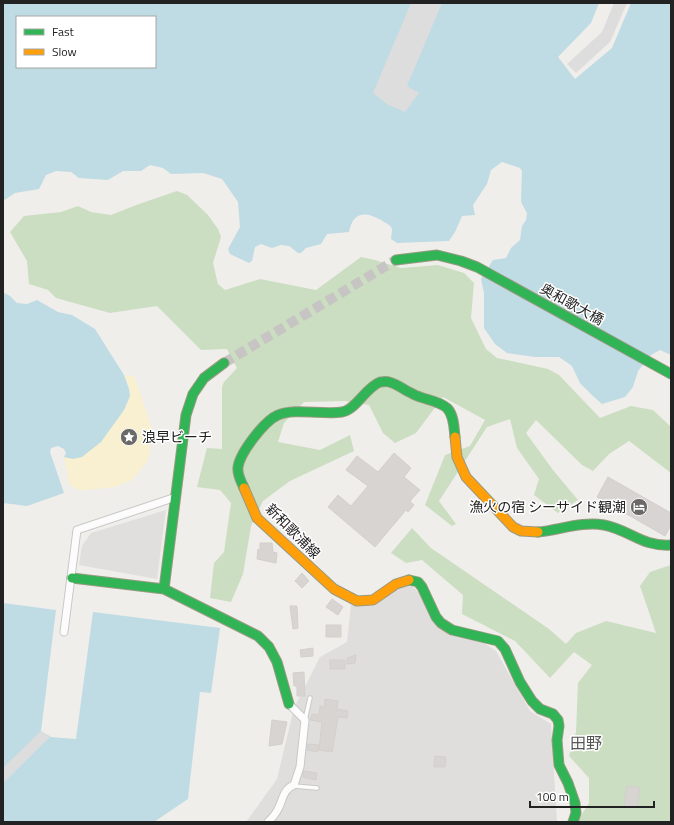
<svg xmlns="http://www.w3.org/2000/svg" width="674" height="825" font-family="'Titillium Web','Noto Sans JP',sans-serif">
  <style>
    .residential { fill: #dfdedc }
    .forest { fill: #cbdec1 }
    .sand { fill: #f8f0d0 }
    .parking { fill: #e0dfde }
    .water { fill: #bfdbe3; fill-rule: evenodd }
    .pier { fill: #dedddd }
    .building { fill: #d7d4d2; stroke: #d3d0cc }
    .lines { fill: none; stroke-linecap: round; stroke-linejoin: round }
    .secondary-tunnel { stroke: #c7c5c3; stroke-width: 10; stroke-dasharray: 10 5; stroke-linecap: butt }
    .lane-casing { stroke: #c9c8c7; stroke-width: 5.5 }
    .street-casing { stroke: #c9c8c7; stroke-width: 9 }
    .fast-casing { stroke: #999a82; stroke-width: 11 }
    .slow-casing { stroke: #999a82; stroke-width: 11 }
    .lane { stroke: #fdfcfc; stroke-width: 3.5 }
    .street { stroke: #fdfcfc; stroke-width: 7 }
    .fast { stroke: #30b455; stroke-width: 9 }
    .slow { stroke: #ff9f0a; stroke-width: 9 }
    .labels { text-anchor: middle; stroke-width: 3; stroke-linejoin: round; paint-order: stroke }
    .street-label { font-size: 14px; fill: #222; stroke: #fff }
    .poi-label { font-size: 14px; fill: #222; stroke: #fff; text-anchor: start }
    .quarter-label { font-size: 16px; fill: #555; stroke: #fff }
  </style>
  <rect width="100%" height="100%" fill="#f0eeeb"/>
  <path class="residential" d="M411 585 421 595 435 623 449 635 484 643 496 651 530 711 551 724 557 822H246L277 779 294 708 320 657 347 642 351 605 375 606 398 588Z"/>
  <path class="forest" d="M177 191 187 195 208 215 218 229 221 237 213 263 218 284 225 290 260 279 316 290 361 257 375 260 401 268 438 265 464 273 474 283 471 318 486 349 497 358 548 369 559 375 600 418 631 406 653 410 671 427V473L629 441 609 454 593 471 582 465 536 420 526 433 553 470 578 500 558 513 534 495 539 479 517 448 510 419 487 427 439 501 456 524 452 526 425 505 445 455 470 446 485 420 443 397 416 433 395 443 383 433 369 405 345 401 304 402 284 423 278 442 320 450 350 435 354 451 290 481 263 501 251 526 243 574 231 602 210 598 214 563 224 552 231 503 220 490 197 487 207 448 222 449V387L224 382 237 368 227 349 201 350 157 306 110 313 56 298 48 290 29 284 27 261 10 232 24 216 61 212 78 206 91 212 111 215 139 204Z
    M412 528 431 548 549 629 566 644 576 633 606 621 656 633 640 586 650 572 671 565V822H577L589 803V778L569 756 576 732 578 683 592 665 574 652 550 678 515 641 462 614 463 595 422 560 406 563 391 553Z"/>
  <path class="sand" d="M124 375 134 376 153 431 148 461 132 480 115 487 87 490H78L69 484 64 457 73 459 124 410 130 396 129 387Z"/>
  <path class="parking" d="M166 510 157 579 79 565 82 546 91 533Z"/>
  <path class="water" d="M3 3H599L591 23 558 57 575 79 612 48 631 3H671V355L660 350 651 355 638 371 633 387 625 397 602 404 594 397 580 383 572 366 559 357H535L507 353 495 344 484 328V293L481 279 493 260 506 258 511 248 520 240 522 226 526 220 527 213 521 202 522 171 520 168 502 162 491 170 487 184 473 205 475 215 462 216 455 232 449 241 397 243 391 239C391 237 392 233 392 230 392 225 385 223 381 220 365 211 353 212 349 232L327 234 321 244 306 248 301 253H298L289 246 281 245 272 248 261 244 255 247 252 261 249 263 230 254 228 249 240 227 238 202 222 179 203 173 171 174 163 168 150 165 141 171H123L108 180 79 178 71 172 56 171 46 175 39 189 15 193 3 201ZM17 17H155V67H17Z
    M3 292 10 296 17 303 27 304 37 300 58 312 72 315 95 329 124 375 129 389 130 396 124 410 101 442 82 457 73 459 64 457 66 453 64 449 58 446 51 448 50 452 64 493 27 506 3 503Z
    M3 603 56 610 41 731 51 737 76 739 93 612 220 628 211 693 200 692 188 799 154 822H3Z"/>
  <path class="pier" d="M411 3H442L407 86 419 93 405 112 387 104 373 93Z
    M614 3H627L610 42 576 73 567 64 602 32Z
    M41 731 50 737 3 783V768Z"/>
  <path class="building" d="M394 453 411 468 404 477 420 490 410 501 414 505 408 512 406 510 375 547 328 507 338 495 351 506 368 486 346 470 357 456 378 472Z
    M608 477 671 513V525L665 536 597 497Z
    M260 543H272L273 552 277 553 276 563 257 559 258 549 260 550Z
    M302 573 309 581 302 588 295 581Z
    M332 599 343 607 338 615 326 607Z
    M290 606H297L298 628 293 629Z
    M326 625H341V637H326Z
    M313 648V656L301 657 300 650Z
    M356 655 355 663 347 664V658Z
    M330 660H345V669H330Z
    M304 672 305 696H297V686H294L293 673Z
    M325 699 338 701 337 709 348 711 347 718 338 717 332 752 319 750 322 722 310 720 312 714 319 715 320 706 324 707Z
    M272 720 287 722 282 744 269 746Z
    M308 744 319 745 318 752 307 750Z
    M435 756 446 757 445 767H434Z
    M304 771 317 773 316 780 303 777Z
    M627 786 640 788 637 808 624 806Z"/>
  <g class="lines">
    <path class="secondary-tunnel" d="M224 363 396 260"/>
    <defs>
      <path id="lane" d="M305 720 310 698
        M294 786 317 788"/>
      <path id="street" d="M64 632 77 530 176 497
        M268 822C272 818 276 814 278 809 283 800 283 789 294 785L300 767 305 720 289 704"/>
      <path id="fast" d="M396 260 437 255 461 261 477 267 671 374
        M244 488C241 481 237 475 238 467 240 453 264 421 278 415 295 408 323 415 342 412 356 410 365 388 380 382 383 382 386 381 389 382 398 384 405 391 413 394 424 400 438 400 447 408 454 415 454 428 455 437
        M538 532C559 530 583 521 604 525 630 530 642 547 671 545
        M72 578 164 589 258 636 269 647 277 662 289 704
        M409 580 418 582 422 587 436 617 441 623 452 630 498 641 505 649 520 682 532 701 540 709 553 714 558 720 559 726 557 740 559 765 568 783 575 803 576 813 573 822
        M164 589 186 415 193 394 204 378 224 363"/>
      <path id="slow" d="M455 437 457 457 466 477 513 527 521 531 538 532
        M244 488 257 518 334 589 357 601 373 600 396 584 409 580"/>
    </defs>
    <use href="#lane" class="lane-casing"/>
    <use href="#street" class="street-casing"/>
    <use href="#fast" class="fast-casing"/>
    <use href="#slow" class="slow-casing"/>
    <use href="#lane" class="lane"/>
    <use href="#street" class="street"/>
    <use href="#fast" class="fast"/>
    <use href="#slow" class="slow"/>
  </g>
  <defs>
    <symbol id="sight-disc" viewBox="-11 -11 22 22"><circle r="9.5" fill="#6a6968" stroke="#fff"/><path d="M0-6L1.8-2.2L6-1.7L2.9 1.2L3.7 5.4L0 3.3L-3.7 5.4L-2.9 1.2L-6-1.7L-1.8-2.2Z" fill="#fff"/></symbol>
    <symbol id="hotel-disc" viewBox="-11 -11 22 22"><circle r="9.5" fill="#6a6968" stroke="#fff"/><path d="M-6-4.5h1.5V1H6V5H4.5V3h-9V5H-6ZM-4 0a1.8 1.8 0 1 1 3.6 0ZM.5 0V-2.5h3Q6-2.5 6 0Z" fill="#fff"/></symbol>
  </defs>
  <g fill-rule="evenodd">
    <use href="#sight-disc" x="119" y="427" width="20" height="20"/>
    <use href="#hotel-disc" x="629" y="497" width="20" height="20"/>
  </g>
  <g class="labels">
    <g class="street-label">
      <text transform="translate(572 304) rotate(29)" y="5">奥和歌大橋</text>
      <text transform="translate(293 531) rotate(45)" y="5">新和歌浦線</text>
    </g>
    <g class="poi-label">
      <text x="142" y="442">浪早ビーチ</text>
      <text x="626" y="512" text-anchor="end">漁火の宿 シーサイド観潮</text>
    </g>
    <g class="quarter-label">
      <text x="586" y="749">田野</text>
    </g>
  </g>
  <rect width="674" height="825" fill="none" stroke="#222222" stroke-width="8"/>
  <rect x="16" y="16" width="140" height="52" fill="#ffffff" stroke="#a7a7a7"/>
  <rect x="24" y="29" width="20" height="6" fill="#30b455" stroke="#a7a7a7"/>
  <text x="52" y="36" font-size="12" fill="#222222">Fast</text>
  <rect x="24" y="49" width="20" height="6" fill="#ff9f0a" stroke="#a7a7a7"/>
  <text x="52" y="56" font-size="12" fill="#222222">Slow</text>
  <path d="M530 801v6h124v-6" fill="none" stroke="#222222" stroke-width="2"/>
  <text x="536" y="801" font-size="12" fill="#222222" stroke="#ffffff" stroke-width="3" paint-order="stroke">100 m</text>
</svg>
